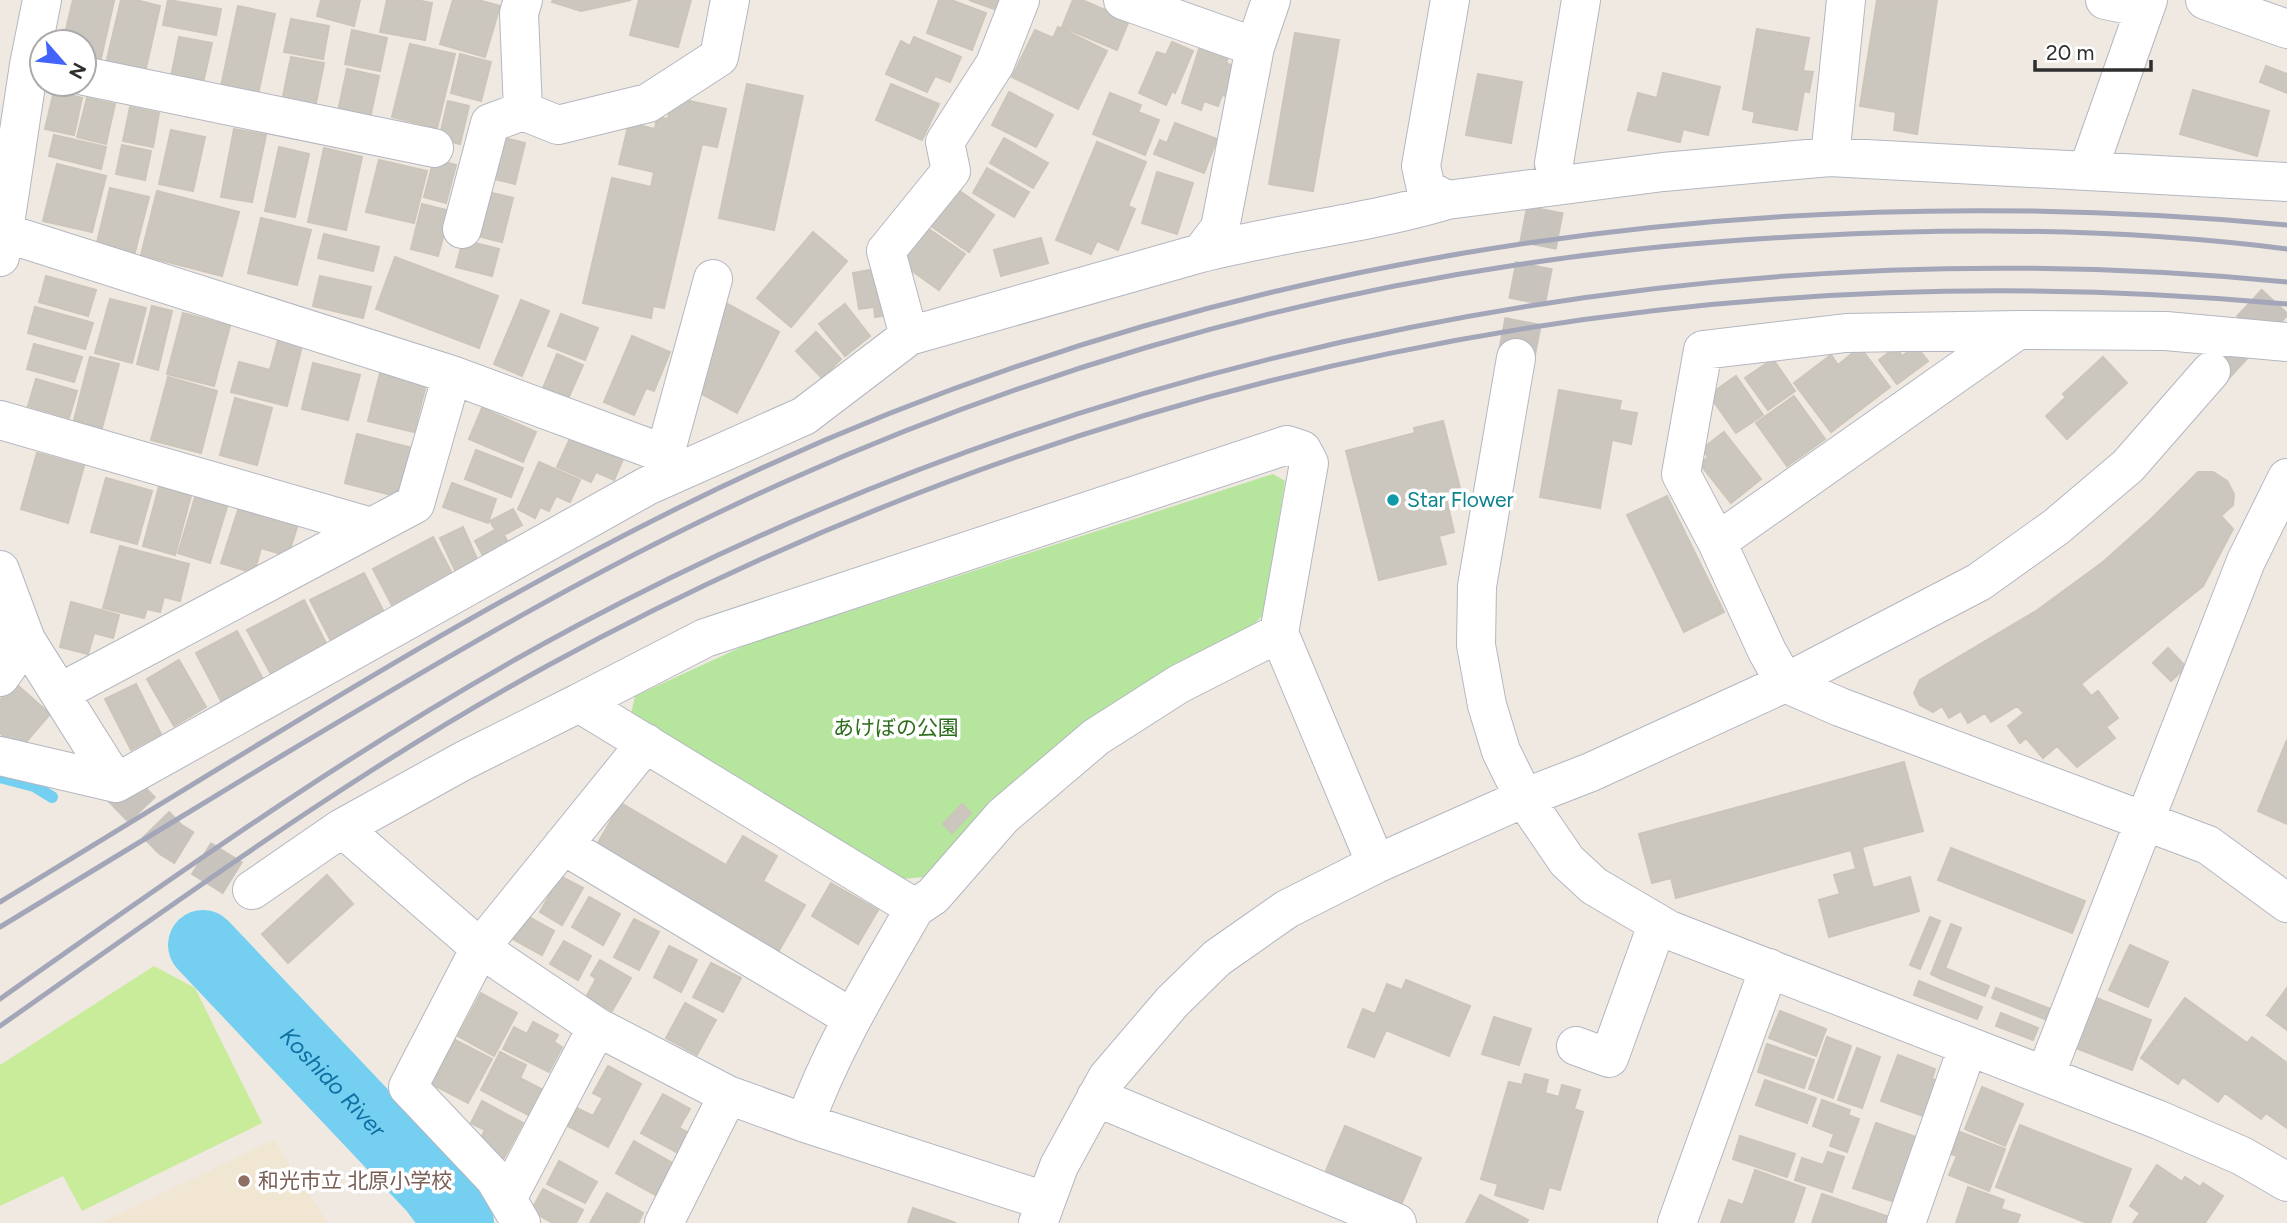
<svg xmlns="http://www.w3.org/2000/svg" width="2287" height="1223" font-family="Figtree,'Noto Sans JP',sans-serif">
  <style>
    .education { fill: #f0e6d1 }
    .green { fill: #b6e59e }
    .pitch { fill: #c9ec9a }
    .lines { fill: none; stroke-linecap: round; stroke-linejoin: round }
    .stream { stroke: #75cff0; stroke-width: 12 }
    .river { stroke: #75cff0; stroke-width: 70 }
    .building { fill: #cbc7bf; stroke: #cbc5ba; stroke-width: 2 }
    .minor-tunnel { stroke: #c8c4bd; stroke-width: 38; stroke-dasharray: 38 19; stroke-linecap: butt }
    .minor-casing { stroke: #b4b7c1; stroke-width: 40 }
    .minor { stroke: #fff; stroke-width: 38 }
    .rail { stroke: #a3a6b8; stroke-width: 5 }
    .culture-dot { fill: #0f9aa8; stroke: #fff; stroke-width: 2.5 }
    .education-dot { fill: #8d6e63; stroke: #fff; stroke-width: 2.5 }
    .labels { text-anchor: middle; stroke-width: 7; stroke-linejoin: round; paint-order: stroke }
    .culture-label { font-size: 21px; fill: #0d838f; stroke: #fff; text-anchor: start }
    .park-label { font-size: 21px; fill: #2c6e1b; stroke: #fff }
    .education-label { font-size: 21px; fill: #785e54; stroke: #fff; text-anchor: start }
    .water-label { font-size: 23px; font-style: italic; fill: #0d6fa3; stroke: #fff }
  </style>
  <rect width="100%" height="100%" fill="#efe9e1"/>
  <path class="education" d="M274 1140 328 1223H100Z"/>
  <path class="green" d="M1273 474 1285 481 1264 614 1248 630 925 877 901 879 631 714 635 696 748 644Z"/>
  <path class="pitch" d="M154 966 195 988 262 1123 82 1211 63 1176 0 1206V1065Z"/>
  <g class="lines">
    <path class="stream" d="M0 777 34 786 52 797"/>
    <path class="river" id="s1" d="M203 945 434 1189 459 1223"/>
  </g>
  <path class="building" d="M73 0 114 1 99 67 84 64V42H63Z
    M121 0H136L160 6 144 77 105 68Z
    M168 0 221 9 216 35 163 25Z
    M321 0H360L354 26 317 16Z
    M387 0H416L432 3 425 40 380 32Z
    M453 0H478L500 6 485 57 440 44Z
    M553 0H631L581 11 552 2Z
    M639 0H691L678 47 630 35Z
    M939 0H951L986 13 972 50 927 33Z
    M969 0H998L994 9Z
    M1073 0H1082L1129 20 1117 50 1062 27Z
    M1877 0H1937L1917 134 1894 130 1896 112 1860 106Z
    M238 6 275 14 257 99 220 91Z
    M291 19 329 26 323 59 284 52Z
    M1058 27 1107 51 1078 109 1012 77 1035 30 1053 38Z
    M1757 29 1809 38 1803 71 1813 72 1809 92 1804 91 1797 130 1753 122 1755 112 1743 109Z
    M352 30 387 38 380 71 345 64Z
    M1295 33 1339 40 1313 191 1269 184Z
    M179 37 212 43 203 83 171 77Z
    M914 37 961 57 950 82 935 76 927 92 886 74 901 41 910 46Z
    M1172 42 1193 51 1175 93 1172 91 1166 105 1139 93 1157 52 1166 55Z
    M410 44 455 54 437 128 392 117Z
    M1200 46 1229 55 1226 63 1236 67 1226 96 1222 95 1218 106 1204 101 1201 110 1182 103Z
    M460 54 491 62 481 101 451 93Z
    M291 57 324 63 315 108 282 101Z
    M2266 66 2287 74V93L2260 82Z
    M347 69 379 76 370 118 338 111Z
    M1663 73 1720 87 1708 135 1683 129 1680 142 1628 130 1638 93 1657 98Z
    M1478 74 1522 82 1511 143 1466 135Z
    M747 84 803 96 774 230 719 218Z
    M891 84 939 104 922 140 876 120Z
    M2193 90 2269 111 2257 156 2180 134Z
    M54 91 82 98 74 135 45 129Z
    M1009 92 1053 115 1036 147 992 125Z
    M1110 93 1141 105 1138 112 1159 120 1145 155 1093 134Z
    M672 97 726 109 717 147 702 144 664 308 653 306 651 318 583 303 612 178 651 187 654 172 619 164 629 123 655 129 657 117 668 119Z
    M87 98 115 104 106 144 77 137Z
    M448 101 469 106 460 144 439 139Z
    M130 107 159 113 153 147 123 141Z
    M1175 123 1217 139 1204 173 1154 154 1160 140 1167 143Z
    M234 129 266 135 252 202 221 197Z
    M171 130 205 137 193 191 159 184Z
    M54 135 106 147 101 169 49 156Z
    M501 137 525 143 515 184 490 178Z
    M1004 138 1048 163 1033 188 990 163Z
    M1097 142 1146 162 1128 206 1135 209 1118 250 1097 241 1091 254 1056 240Z
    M122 145 151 151 145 180 116 174Z
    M279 147 309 154 295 217 265 211Z
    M324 148 362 157 346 230 308 222Z
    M434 159 456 165 446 203 424 197Z
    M379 160 427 171 414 223 366 212Z
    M57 164 106 176 92 232 43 221Z
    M987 168 1029 192 1014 217 973 193Z
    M1157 172 1193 183 1177 234 1142 223Z
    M954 187 994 215 969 252 928 224Z
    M110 188 149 197 133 260 95 251Z
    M157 191 239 212 222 276 141 255Z
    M488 192 513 198 502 242 477 236Z
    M422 204 450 211 438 256 411 249Z
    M261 218 311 230 297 285 248 273Z
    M926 227 965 254 939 290 901 263Z
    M813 232 847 261 791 327 757 298Z
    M324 234 379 247 373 271 318 258Z
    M1041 238 1048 263 1001 276 994 250Z
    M463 240 499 249 492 276 456 267Z
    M395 257 498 296 479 348 376 309Z
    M881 268 888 315 875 317 874 307 859 309 853 273Z
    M46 276 96 290 88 316 39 302Z
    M320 276 371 287 363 318 313 306Z
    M110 299 146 308 132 363 95 353Z
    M521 300 549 311 522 376 494 364Z
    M722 301 779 332 737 413 691 388 721 332 709 325Z
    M845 304 870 336 845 356 819 324Z
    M152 306 172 311 158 370 137 364Z
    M35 307 93 323 85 349 28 333Z
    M183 313 230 326 214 386 167 374Z
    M561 314 598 328 585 360 548 346Z
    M816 332 841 359 822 378 796 351Z
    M632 336 670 352 654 391 646 388 634 415 604 402Z
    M278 340 302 346 287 406 231 392 239 362 270 370Z
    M34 344 82 357 74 382 27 369Z
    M1916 346 1928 361 1897 384 1879 360 1896 347 1902 356Z
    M1860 347 1890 387 1831 432 1794 383 1831 355 1838 365Z
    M557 354 583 365 568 399 543 388Z
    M90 357 119 364 102 428 74 420Z
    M2103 357 2127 383 2067 439 2046 416 2066 397 2063 394Z
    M1773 359 1795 391 1768 410 1745 378Z
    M313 363 360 375 348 420 302 409Z
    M380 373 426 385 414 432 368 421Z
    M1736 376 1763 415 1736 433 1709 395Z
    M168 377 217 391 201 453 151 440Z
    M36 379 77 391 69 418 28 406Z
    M1559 390 1621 401 1619 410 1637 413 1631 444 1612 440 1600 508 1540 497Z
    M1794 396 1825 439 1787 466 1756 423Z
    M235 398 272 408 257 465 220 455Z
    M482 408 536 432 523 462 469 439Z
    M1443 421 1460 488 1427 497 1430 507 1447 502 1454 532 1439 536 1446 564 1379 580 1346 451 1415 433 1414 428Z
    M1724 432 1761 479 1731 503 1700 464 1708 457 1702 449Z
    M357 434 412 448 399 497 345 483Z
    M572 434 624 457 614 480 596 472 591 482 557 467Z
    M476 450 523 468 511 497 465 479Z
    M37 453 84 466 68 523 21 509Z
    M539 462 580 480 570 502 556 496 549 511 540 507 535 518 518 509Z
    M2198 472H2213L2227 481 2234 494 2233 505 2221 516 2233 529 2203 586 2081 684 2091 696 2098 691 2118 718 2106 727 2115 738 2077 767 2057 746 2043 758 2026 738 2020 743 2008 726 2024 713 2017 706 1991 722 1985 713 1968 723 1961 711 1949 718 1942 706 1933 712 1920 705 1914 693 1920 680 2036 611 2103 562 2151 519Z
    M106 478 152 491 137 544 91 532Z
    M160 483 192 492 175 555 143 546Z
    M452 483 496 499 488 523 443 507Z
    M197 491 229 500 210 563 178 553Z
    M1667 496 1724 612 1684 632 1627 515Z
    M240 504 299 521 288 556 261 548 254 573 221 563Z
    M513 509 522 525 504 535 513 551 488 565 475 541 495 530 490 521Z
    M463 527 481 568 459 579 440 538Z
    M433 537 456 581 396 613 373 569Z
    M120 546 189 564 180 601 164 597 160 612 147 609 144 618 103 608Z
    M364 573 387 618 333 645 310 600Z
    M304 600 328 647 272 676 247 630Z
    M71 602 119 615 113 638 94 633 88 654 60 647Z
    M237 631 263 679 221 701 196 653Z
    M2168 648 2186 667 2171 681 2153 663Z
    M179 660 206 707 174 726 147 679Z
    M15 683 50 714 19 750 0 733V700Z
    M136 684 161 734 131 750 105 699Z
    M2287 740V824L2258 811Z
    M1904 762 1923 831 1862 847 1873 888 1910 877 1919 911 1829 937 1819 900 1840 894 1834 875 1856 869 1851 850 1676 898 1671 878 1652 883 1639 834Z
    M621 803 726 865 743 836 777 856 763 881 805 905 776 956 594 850Z
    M962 804 971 813 952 833 943 824Z
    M1951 848 2085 901 2072 933 1938 880Z
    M327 875 353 904 288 963 262 934Z
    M560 876 583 888 562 925 540 912Z
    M831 883 878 910 858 944 812 916Z
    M589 897 620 914 603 945 572 927Z
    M525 915 554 931 542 955 513 939Z
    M1930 917 1940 921 1920 969 1910 965Z
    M634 919 659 932 639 970 614 957Z
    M1951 924 1961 928 1941 979 1931 974Z
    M564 941 591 956 578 980 550 964Z
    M2130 945 2168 962 2148 1007 2109 990Z
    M669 946 697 960 681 992 654 977Z
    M600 960 631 978 612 1011 586 997 596 979 591 975Z
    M711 963 741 978 723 1012 693 997Z
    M1945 968 1989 986 1985 996 1941 979Z
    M1406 980 1470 1006 1449 1056 1386 1030 1374 1057 1348 1047 1363 1009 1375 1014 1387 984 1402 990Z
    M1919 981 1982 1007 1977 1019 1914 995Z
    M1996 988 2051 1009 2047 1020 1992 998Z
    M2287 988V1030L2267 1015Z
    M481 993 517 1013 494 1056 458 1036Z
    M2094 997 2151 1020 2132 1070 2073 1047Z
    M2185 998 2247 1043 2252 1037 2287 1063V1128L2266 1113 2261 1119 2225 1093 2218 1102 2183 1077 2178 1084 2141 1058Z
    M685 1003 716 1020 697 1055 666 1038Z
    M1780 1011 1826 1029 1816 1056 1769 1038Z
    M2001 1013 2038 1028 2033 1040 1996 1026Z
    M1494 1017 1531 1029 1519 1065 1482 1054Z
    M533 1022 558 1035 554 1042 562 1047 549 1072 503 1049 514 1027 527 1034Z
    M1827 1037 1851 1046 1833 1098 1809 1089Z
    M453 1039 492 1059 468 1103 430 1083Z
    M1767 1044 1814 1060 1804 1088 1758 1072Z
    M1857 1048 1880 1057 1862 1108 1838 1100Z
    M500 1052 526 1065 520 1078 543 1090 530 1116 481 1090Z
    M1898 1055 1935 1069 1932 1079 1939 1082 1926 1117 1881 1101Z
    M608 1066 641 1084 608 1147 568 1126 577 1108 593 1116 603 1098 593 1093Z
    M1525 1074 1548 1080 1545 1093 1559 1097 1562 1085 1580 1090 1574 1109 1583 1112 1560 1190 1549 1187 1543 1209 1495 1195 1498 1184 1481 1179 1509 1082 1522 1085Z
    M1765 1080 1816 1098 1807 1123 1756 1105Z
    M1982 1087 2023 1104 2005 1146 1965 1129Z
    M663 1094 690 1109 679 1128 689 1133 678 1153 641 1133Z
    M1822 1100 1850 1110 1848 1115 1859 1119 1847 1152 1830 1146 1834 1134 1813 1126Z
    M482 1101 523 1123 504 1158 478 1144 485 1130 471 1123Z
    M1876 1123 1919 1138 1898 1203 1853 1188Z
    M2020 1125 2131 1169 2110 1223H2087L1996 1187Z
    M1345 1126 1421 1158 1401 1205 1325 1173Z
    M1960 1132 2005 1149 1989 1191 1949 1175 1957 1156 1951 1154Z
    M1740 1136 1795 1154 1787 1177 1733 1159Z
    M634 1141 674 1164 657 1196 616 1173Z
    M1828 1152 1844 1157 1832 1192 1795 1180 1802 1158 1823 1165Z
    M559 1161 597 1182 585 1203 547 1184Z
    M2157 1165 2182 1182 2185 1177 2200 1187 2203 1183 2223 1196 2205 1223H2133L2140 1213 2130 1206Z
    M1755 1170 1805 1188 1793 1223H1721L1729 1200 1743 1205Z
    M1968 1187 2004 1200 2001 1209 2020 1215 2017 1223H1956Z
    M543 1189 583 1210 576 1223H553L531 1211Z
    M607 1193 643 1213 638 1223H590Z
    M1822 1194 1892 1218 1891 1223H1812Z
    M1480 1195 1528 1220 1526 1223H1466Z
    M913 1208 956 1223H908Z"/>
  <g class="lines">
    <path class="minor-tunnel" d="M1516 358 1554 163
      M2211 371 2287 289
      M116 783 170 839 252 890"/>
    <defs>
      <path id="minor" d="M523 0 519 13 523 111 558 125 648 103 719 57 730 0
        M1123 0 1255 47
        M2105 0 2145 8
        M2205 0 2287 29
        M84 76 434 148
        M1830 157 1846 0
        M1554 163 1581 0
        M2088 170 2148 0
        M1447 200 1426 189 1421 166 1450 0
        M462 229 490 123 523 111
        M2 232 452 375 415 504 61 692
        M1201 253C1283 232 1367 224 1447 200L1663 172 1830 157 2287 182
        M0 257 29 65 42 0
        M2018 330 1846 333 1703 350 1681 474 1717 542 1767 651 1785 683 1840 707 2208 845 2287 903
        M909 336 886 251 951 171 945 142 995 64 1020 0
        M1516 358 1477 586 1476 645 1487 705 1501 751 1524 798 1567 861 1594 886 1669 930 2159 1120 2242 1156 2287 1182
        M452 375 665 454 678 472
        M0 420 371 527
        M665 454 713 279
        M1717 542 2018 330 2166 331 2287 342
        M0 570 26 640 116 783
        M0 677 26 640 5 632
        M0 756 116 783 647 486 804 416 909 336 1201 253 1220 228 1255 47 1271 0
        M342 828 480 948 597 1027 728 1095 805 1123 1045 1201
        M563 845 852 1018
        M252 890 342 828 463 761 579 703
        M915 908 579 703 705 638 1287 445 1302 450 1309 463 1279 633 1376 864
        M1576 1046 1609 1058 1657 925
        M2045 1076 2246 561 2287 478
        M1096 1097 1397 1223
        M805 1123C832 1047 875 978 915 908L933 896 1003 816 1096 737 1179 684 1279 633
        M507 1199 597 1027
        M521 1223 495 1179 408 1087 480 948 646 743
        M664 1223 728 1095
        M1038 1223 1059 1166 1107 1078 1172 1002 1217 958 1287 909 1376 864 1524 798 1591 772 1785 683 1979 582 2056 527 2128 466 2211 371
        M1677 1223 1769 968
        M1906 1223 1968 1046"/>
    </defs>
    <use href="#minor" class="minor-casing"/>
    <use href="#minor" class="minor"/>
    <path class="rail" d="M0 902C224 767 444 624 678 508 1182 257 1730 174 2287 225
      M0 927C94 869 189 813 283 755 448 656 613 558 789 480 1019 377 1267 302 1516 265 1613 250 1712 241 1809 236 1969 227 2129 229 2287 249
      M0 999C188 866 377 732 580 624 1102 347 1699 225 2287 282
      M0 1026C178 901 355 771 547 666 1087 371 1674 248 2287 304"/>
  </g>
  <circle class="culture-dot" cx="1393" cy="500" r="7"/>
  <circle class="education-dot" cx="244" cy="1181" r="7"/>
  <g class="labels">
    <g class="culture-label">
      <text x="1407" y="507">Star Flower</text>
    </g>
    <g class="park-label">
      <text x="896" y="735">あけぼの公園</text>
    </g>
    <g class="education-label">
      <text x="258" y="1188">和光市立 北原小学校</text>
    </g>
    <g class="water-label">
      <text dy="8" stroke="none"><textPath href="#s1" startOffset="189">Koshido River</textPath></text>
    </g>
  </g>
  <g transform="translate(63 63) rotate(118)"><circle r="33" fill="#ffffff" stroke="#ababab" stroke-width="2"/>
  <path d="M0-5L12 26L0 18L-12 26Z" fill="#4264fb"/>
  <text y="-10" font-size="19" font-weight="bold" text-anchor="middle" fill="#2e2e2e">N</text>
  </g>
  <path d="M2035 60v10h116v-10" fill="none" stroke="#2e2e2e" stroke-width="3.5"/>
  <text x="2046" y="60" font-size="21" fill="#2e2e2e" stroke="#ffffff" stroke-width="5" paint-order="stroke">20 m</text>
</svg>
